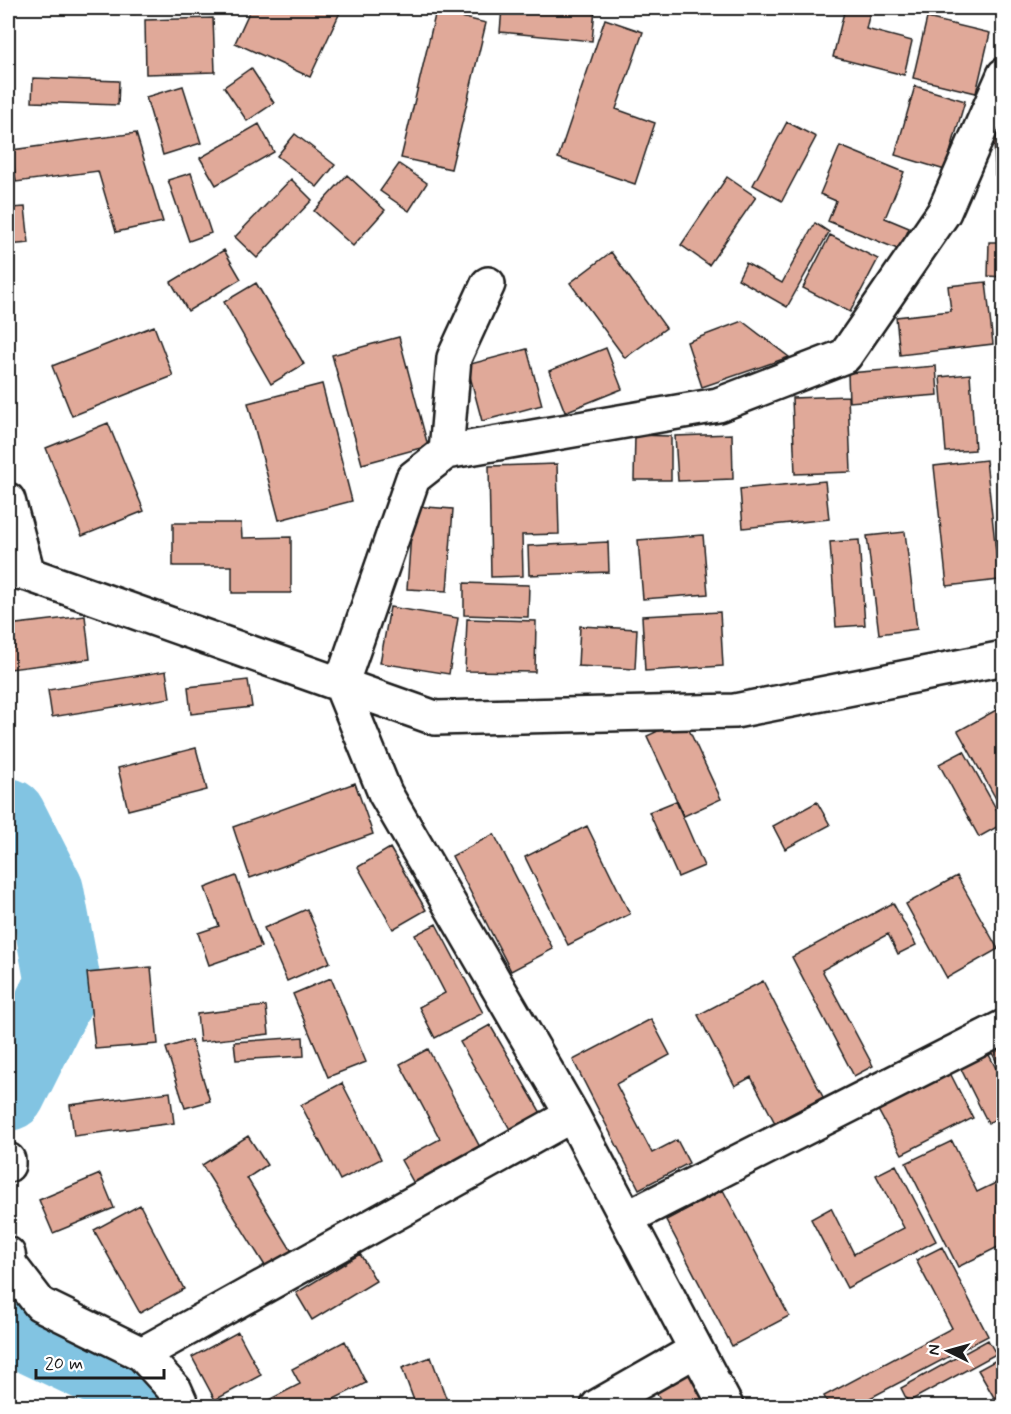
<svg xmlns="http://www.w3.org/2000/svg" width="1011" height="1414" font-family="Mynerve,sans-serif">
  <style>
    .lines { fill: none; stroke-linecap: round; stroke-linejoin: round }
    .river { stroke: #82c4e2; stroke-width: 76 }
    .building { fill: #e0a999; stroke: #1c1c1c; stroke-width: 1.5 }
    .minor-casing { stroke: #1c1c1c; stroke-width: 38 }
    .minor { stroke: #fff; stroke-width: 33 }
  </style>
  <rect width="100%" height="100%" fill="#fff"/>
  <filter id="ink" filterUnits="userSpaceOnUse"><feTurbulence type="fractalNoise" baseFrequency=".0167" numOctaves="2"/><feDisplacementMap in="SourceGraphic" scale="12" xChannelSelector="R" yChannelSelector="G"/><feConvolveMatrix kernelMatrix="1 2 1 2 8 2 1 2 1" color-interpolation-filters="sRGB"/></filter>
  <g filter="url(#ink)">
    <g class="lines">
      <path class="river" d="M8 816 46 891 63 983 8 1093
        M8 1325 129 1382 142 1406"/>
    </g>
    <path class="building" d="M71 8H135V14Z
      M251 8H342L310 77 235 43Z
      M439 8H496V14Z
      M502 8 595 9 592 41 500 32Z
      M845 8H871L866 29 912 41 904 75 833 57Z
      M436 11 486 23 451 169 401 158Z
      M213 18 215 72 146 74 145 20Z
      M927 18 990 33 976 93 913 78Z
      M605 19 643 32 616 109 655 123 635 184 558 158Z
      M251 68 274 103 247 121 224 87Z
      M33 78 119 81 118 105 32 102Z
      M183 86 201 143 163 155 146 97Z
      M915 86 965 101 945 170 895 155Z
      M787 122 816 137 782 201 753 185Z
      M259 124 274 152 216 185 200 158Z
      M136 133 163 222 116 232 98 171 16 182 12 150Z
      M295 134 335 165 317 187 277 156Z
      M994 134H1004V174L995 175Z
      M840 146 904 172 885 218 909 228 900 250 828 221 836 201 820 194Z
      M399 164 427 183 409 211 380 191Z
      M8 169 11 208 25 207 29 243 8 245Z
      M191 173 211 233 189 241 168 180Z
      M347 175 385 210 353 246 314 211Z
      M727 177 756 197 709 265 681 245Z
      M291 179 312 200 257 258 235 237Z
      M815 223 829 232 787 307 738 279 746 263 782 283Z
      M830 235 878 259 850 312 803 288Z
      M989 242H1004V277L988 276Z
      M224 250 241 279 188 311 171 282Z
      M611 252 666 328 625 358 570 283Z
      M986 282 993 344 900 355 896 317 951 311 948 286Z
      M256 283 304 364 271 384 224 302Z
      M742 321 789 357 702 387 687 342Z
      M154 326 173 376 72 416 52 366Z
      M399 337 428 446 362 464 332 355Z
      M606 348 622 389 565 412 549 371Z
      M527 349 542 405 482 421 467 365Z
      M936 366 938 395 849 402 848 373Z
      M970 374 975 450 946 452 940 377Z
      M322 384 352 501 279 520 248 403Z
      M848 396 851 472 795 474 792 398Z
      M108 423 144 511 82 536 46 448Z
      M732 434 733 479 678 481 675 436Z
      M635 435 671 436V480H634Z
      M986 460 999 580 947 586 934 466Z
      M557 464 559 534 522 535 523 576 491 577 489 466Z
      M825 481 829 519 743 528 740 489Z
      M413 506 453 509 447 591 407 589Z
      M173 523H241L242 538 291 537V593H232V566H173Z
      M905 532 917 629 879 634 867 536Z
      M703 535 708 594 643 599 638 540Z
      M859 540 865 625 836 627 830 542Z
      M608 542 609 572 529 575 528 546Z
      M464 583 529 585 528 617 464 615Z
      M390 607 458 618 449 674 380 663Z
      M720 612 723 666 645 671 642 616Z
      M85 616 90 659 10 669 8 625Z
      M467 619 536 621 535 672 465 671Z
      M580 626 637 629 635 669 578 666Z
      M166 671 170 698 52 717 48 690Z
      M248 680 252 707 191 714 188 687Z
      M998 709 1004 718V813L958 731Z
      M684 719 721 799 684 816 647 736Z
      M196 748 207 790 128 810 118 768Z
      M964 751 1004 823 979 837 939 764Z
      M355 783 373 834 250 878 233 827Z
      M676 801 704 866 678 877 649 812Z
      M817 802 830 825 785 849 773 826Z
      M587 826 630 914 568 945 525 857Z
      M494 834 553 949 511 971 452 856Z
      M390 848 426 910 393 929 358 867Z
      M236 876 261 947 209 965 198 933 219 926 205 888Z
      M957 876 998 949 947 978 906 904Z
      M893 903 916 945 898 954 888 934 822 970 873 1066 854 1076 792 957Z
      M307 909 330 962 287 981 264 928Z
      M436 924 483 1013 435 1038 419 1007 445 993 415 935Z
      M151 967 158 1044 95 1049 87 973Z
      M331 978 366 1062 328 1077 293 994Z
      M763 981 823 1097 775 1123 751 1077 735 1086 698 1015Z
      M266 1006 269 1034 200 1042 197 1014Z
      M651 1019 670 1055 616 1084 652 1153 677 1140 689 1163 639 1189 573 1060Z
      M490 1025 541 1113 511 1131 460 1042Z
      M303 1037 304 1056 236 1060 234 1042Z
      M191 1040 210 1101 185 1108 166 1048Z
      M1004 1040V1076L989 1047Z
      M985 1047 1004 1084V1115L988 1123 957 1061Z
      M428 1049 482 1151 416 1187 401 1160 440 1139 400 1064Z
      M950 1073 973 1118 902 1154 878 1110Z
      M342 1083 381 1159 340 1180 301 1105Z
      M170 1092 174 1123 74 1136 70 1105Z
      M248 1136 267 1165 247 1178 293 1253 267 1269 202 1165Z
      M952 1141 977 1192 1004 1179V1244L958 1267 906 1163Z
      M896 1165 936 1241 847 1288 811 1219 831 1208 854 1254 904 1228 876 1175Z
      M100 1174 114 1208 53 1233 39 1200Z
      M723 1190 789 1316 732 1346 666 1220Z
      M140 1205 184 1289 140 1313 94 1230Z
      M942 1247 988 1336 855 1406H829L824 1396 952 1328 916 1260Z
      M360 1254 376 1281 312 1320 296 1293Z
      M238 1332 261 1375 215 1400 192 1357Z
      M988 1340 996 1354 908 1402 901 1388Z
      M345 1341 366 1383 320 1406H257L300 1384 292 1369Z
      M431 1357 449 1406H416L402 1368Z
      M1000 1358 1004 1364V1406H999L978 1370Z
      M690 1370 709 1406H664L654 1389Z"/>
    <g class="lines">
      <defs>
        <path id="minor" d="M446 452 454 358 488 284
          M8 500 28 574
          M8 570 28 574 435 718 735 711 1004 658
          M8 1165V1160
          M627 1218 1004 1027
          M8 1254 10 1265 40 1304 142 1354 175 1390 182 1406
          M142 1354 572 1115
          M598 1406 696 1350
          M726 1406 572 1115 385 793 341 685 413 478 446 452 718 405 845 356 944 212 1004 75"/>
      </defs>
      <use href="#minor" class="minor-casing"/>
      <use href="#minor" class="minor"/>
    </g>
  </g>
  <rect width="1011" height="1414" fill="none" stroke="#fff" stroke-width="30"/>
  <rect x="15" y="15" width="981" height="1384" fill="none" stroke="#1c1c1c" stroke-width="2" filter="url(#ink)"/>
  <g transform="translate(948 1351) rotate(275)" stroke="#ffffff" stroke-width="4.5" paint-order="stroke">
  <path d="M0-4.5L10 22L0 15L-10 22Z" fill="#1c1c1c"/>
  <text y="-9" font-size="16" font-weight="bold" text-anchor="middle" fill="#1c1c1c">N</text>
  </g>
  <path d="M36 1369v9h128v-9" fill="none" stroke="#1c1c1c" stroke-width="3"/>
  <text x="45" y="1369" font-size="18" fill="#1c1c1c" stroke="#ffffff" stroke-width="4.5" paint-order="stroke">20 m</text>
</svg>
